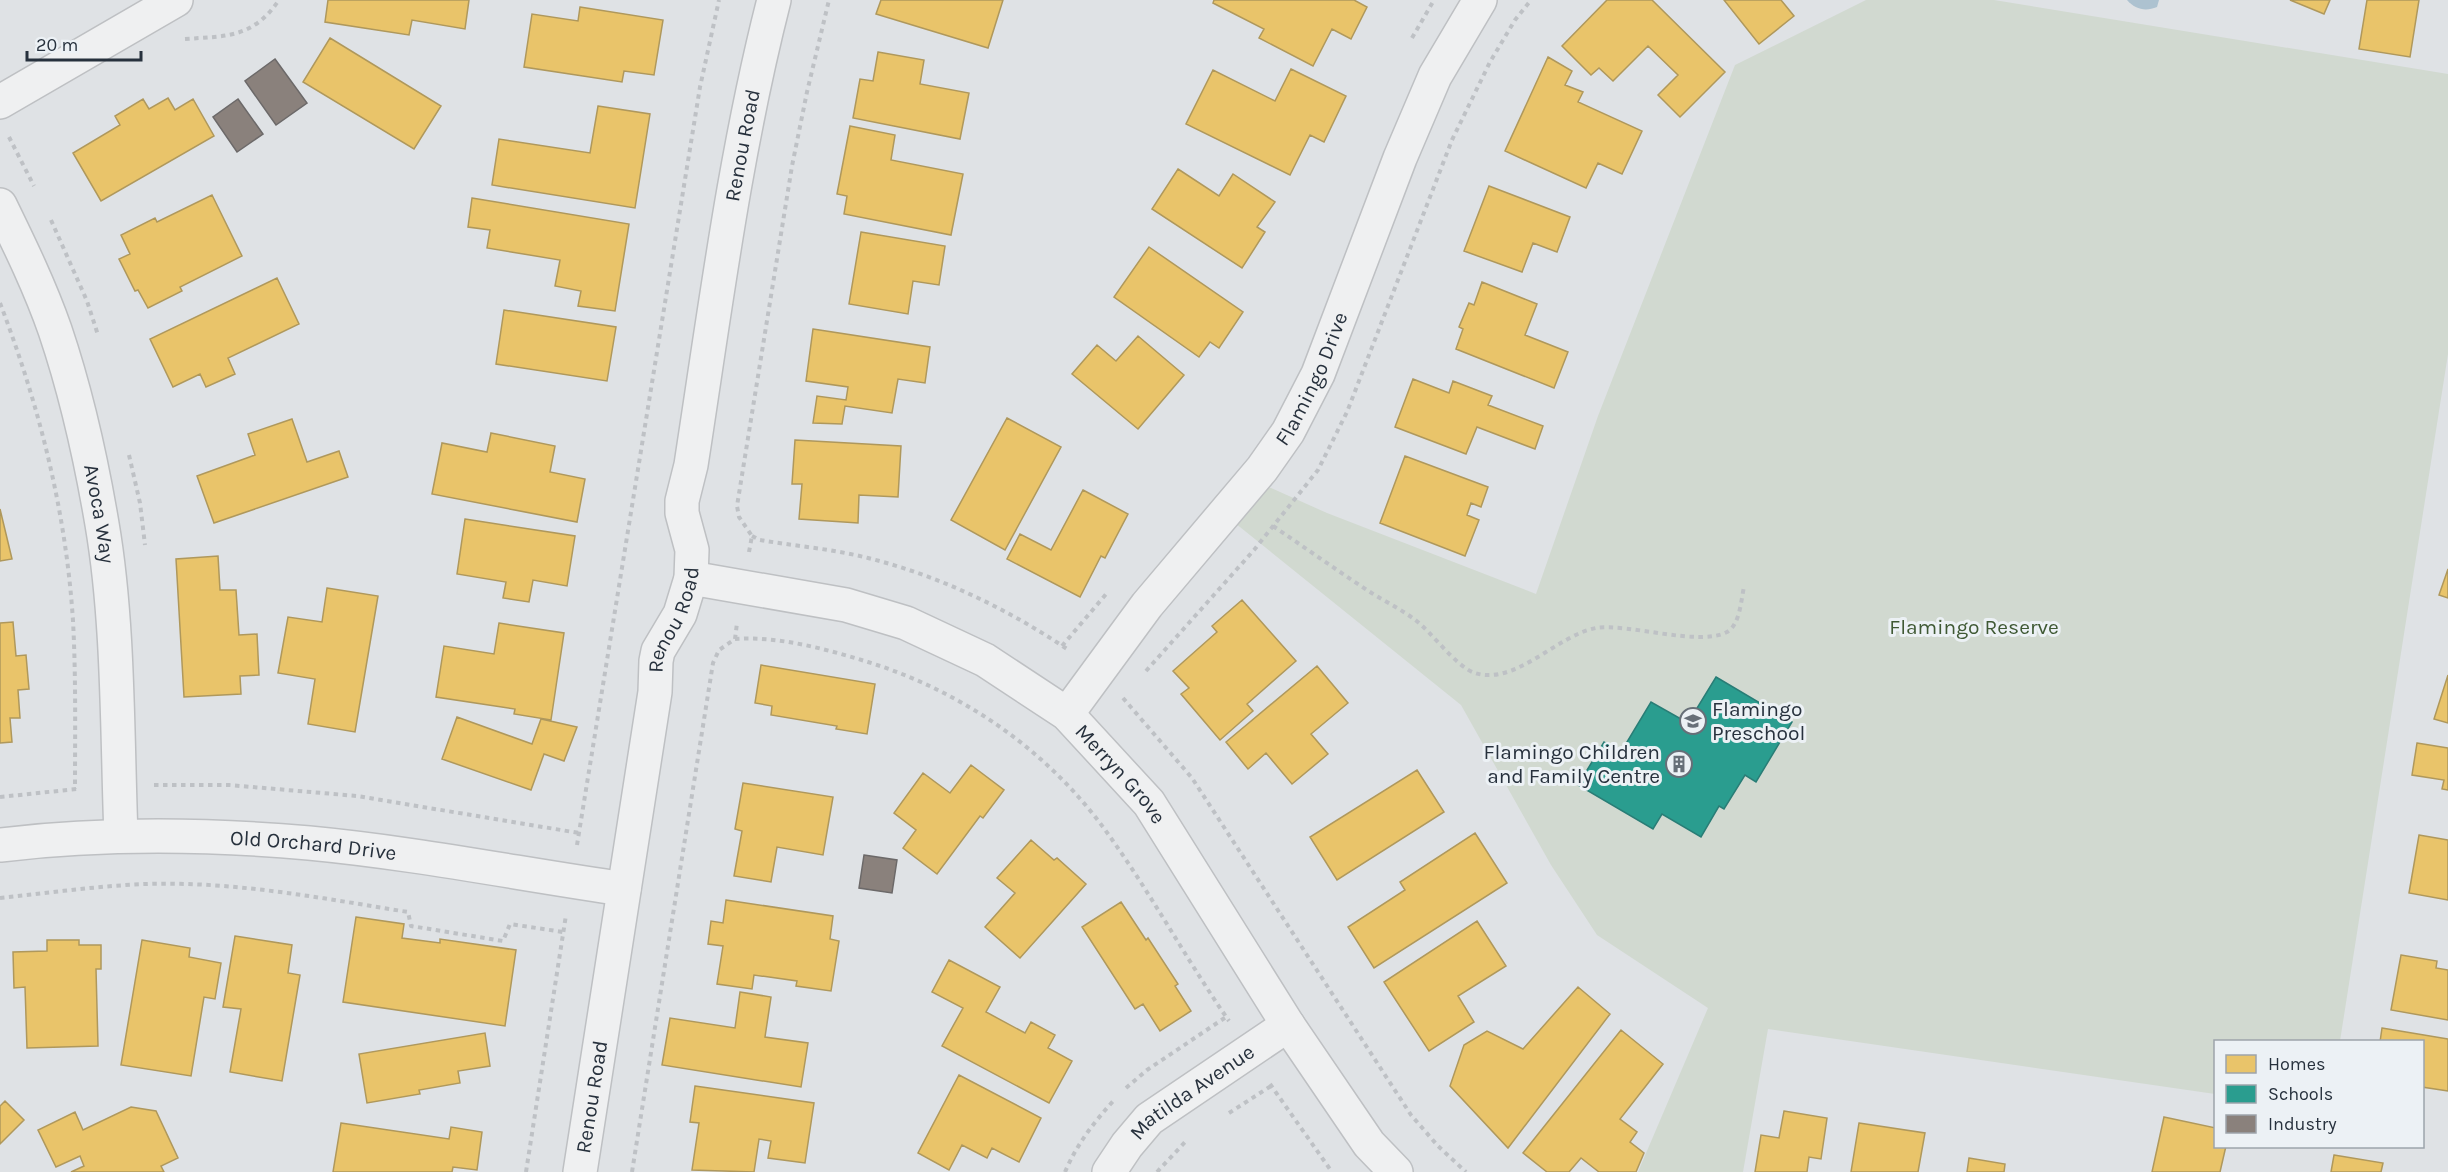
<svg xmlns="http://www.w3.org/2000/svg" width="2448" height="1172" font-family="Karla,sans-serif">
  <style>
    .green { fill: #d1d9d0 }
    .water { fill: #adc2d0 }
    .homes { fill: #e9c46a; stroke: #af985c; stroke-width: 1.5 }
    .schools { fill: #2a9d8f; stroke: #297d76; stroke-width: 1.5 }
    .industry { fill: #8a817c; stroke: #6c6969; stroke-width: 1.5 }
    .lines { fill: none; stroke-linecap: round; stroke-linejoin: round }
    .minor-casing { stroke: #bec0c3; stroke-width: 36 }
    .path { stroke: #bec1c5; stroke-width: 4; stroke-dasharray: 4.5 4.5; stroke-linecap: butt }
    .minor { stroke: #eff0f1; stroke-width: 33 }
    .labels { text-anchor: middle; stroke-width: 6; stroke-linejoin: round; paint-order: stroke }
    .street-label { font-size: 21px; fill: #27313d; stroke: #ecf1f5 }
    .park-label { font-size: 21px; fill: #3f5934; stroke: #ecf1f5 }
    .poi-label { font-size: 21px; fill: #27313d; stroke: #ecf1f5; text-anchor: start }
  </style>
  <rect width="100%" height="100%" fill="#dfe2e5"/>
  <path class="green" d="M1866 0H1994L2448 74V354L2340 1041 2216 1042 2215 1094 1768 1029 1743 1172H1638L1708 1008 1597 935 1551 865 1461 705 1225 515 1253 480 1327 513 1536 594 1598 416 1735 65Z"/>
  <path class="water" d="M2127 0H2159L2157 7C2145 12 2135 9 2127 0Z"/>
  <path class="homes" d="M328 0H469L465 29 412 20 409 35 325 22Z
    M881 0H1003L988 48 876 14Z
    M1214 0H1354L1367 7 1351 39 1332 29 1313 66 1259 38 1264 29 1213 3Z
    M1607 0H1652L1725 72 1680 117 1658 95 1678 75 1648 46 1613 81 1599 68 1591 75 1562 46Z
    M1724 0H1781L1794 16 1759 44Z
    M2290 0H2330L2324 14Z
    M2367 0H2419L2410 57 2359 49Z
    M580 7 663 20 654 75 624 71 622 82 524 67 532 14 578 21Z
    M330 38 441 106 414 149 303 82Z
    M878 52 924 60 920 84 969 93 960 139 853 118 860 79 873 81Z
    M1548 57 1572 71 1565 85 1583 92 1578 102 1642 131 1622 174 1598 163 1586 188 1505 151Z
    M1291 69 1346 96 1324 142 1310 135 1290 175 1186 124 1213 70 1275 101Z
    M168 98 175 110 193 99 214 136 101 201 73 153 120 125 115 116 143 99 149 109Z
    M598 106 650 114 635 208 492 185 499 139 590 153Z
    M850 126 895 135 891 160 963 174 951 235 844 214 847 196 837 194Z
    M1178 169 1219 196 1233 174 1275 202 1257 227 1265 232 1242 268 1152 209Z
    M1489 186 1570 217 1557 252 1533 243 1522 272 1464 251Z
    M212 195 242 256 180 287 182 291 148 308 138 290 135 291 119 259 130 254 121 235 155 218 157 222Z
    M472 198 629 224 615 311 578 306 581 291 555 286 560 260 487 248 490 230 468 227Z
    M861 232 945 246 939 285 913 281 908 314 849 304Z
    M1149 247 1243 312 1219 348 1210 342 1199 357 1114 297Z
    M277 278 299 324 228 358 235 374 206 387 200 374 173 387 150 339Z
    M1482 282 1537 304 1525 335 1568 352 1554 388 1456 349 1463 329 1459 327 1469 303 1474 305Z
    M504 310 616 327 607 381 496 364Z
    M813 329 930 347 925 383 898 379 892 413 845 406 842 424 813 423 817 396 846 400 848 387 806 381Z
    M1138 336 1184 375 1138 429 1072 374 1097 345 1116 361Z
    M1413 379 1449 393 1453 381 1492 396 1488 405 1543 426 1535 449 1477 427 1466 454 1395 427Z
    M1007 418 1061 447 1005 550 951 520Z
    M292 419 307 462 339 451 348 477 214 523 197 476 255 455 248 434Z
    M491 433 555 446 550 472 585 479 577 522 432 494 442 443 487 452Z
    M795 440 901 446 898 497 859 495 858 523 799 519 802 484H792Z
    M1405 456 1488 487 1481 507 1471 503 1467 515 1479 520 1465 556 1380 523Z
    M1083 490 1128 514 1105 558 1101 556 1080 597 1007 559 1020 534 1051 550Z
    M0 509 12 559 0 561Z
    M465 519 575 536 567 586 533 580 529 602 503 598 506 582 457 574Z
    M218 556 220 590H236L239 635 257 634 259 675 240 676 241 694 184 697 176 559Z
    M2448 569V598L2439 595Z
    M327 588 378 596 355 732 308 724 315 679 278 673 288 617 322 622Z
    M1242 600 1296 661 1247 704 1253 711 1220 740 1181 694 1189 688 1173 671 1217 632 1212 626Z
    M13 622 16 656 26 655 29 689 18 690 20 718H10L12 742 0 743V623Z
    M499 623 564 633 551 720 514 714 515 709 436 697 444 646 494 654Z
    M761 665 875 684 867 734 836 729 837 726 771 715 772 706 755 703Z
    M1317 666 1348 703 1311 734 1328 754 1292 784 1266 753 1248 769 1226 742Z
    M2448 675V723L2434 719Z
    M457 717 532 744 541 719 577 727 564 761 544 754 531 790 442 759Z
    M2417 743 2448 748V790L2442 789 2444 780 2412 775Z
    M971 765 1004 790 983 818 980 816 937 874 903 848 916 830 894 813 923 773 950 793Z
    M1417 770 1444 812 1337 880 1310 837Z
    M743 783 833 797 823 855 777 847 771 882 734 876 742 831 735 829Z
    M1475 833 1507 883 1374 968 1348 927 1405 890 1400 882Z
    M2419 835 2448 840V900L2409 893Z
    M1031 840 1054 860 1057 858 1086 884 1020 958 985 927 1015 893 997 878Z
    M726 900 833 916 830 939 839 941 831 991 796 986 797 981 754 975 752 989 717 984 723 946 708 944 711 921 723 923Z
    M1121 902 1146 940 1148 938 1178 984 1175 986 1191 1011 1160 1031 1143 1004 1135 1009 1082 927Z
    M356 917 404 924 402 938 440 943V939L516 950 505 1026 343 1002Z
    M1477 921 1506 966 1458 996 1474 1022 1429 1051 1384 982Z
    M235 936 292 945 288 973 300 975 282 1081 230 1072 241 1009 223 1007Z
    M47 940H79V945H101V969H96L98 1046 27 1048 25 987 14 988 13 952 47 951Z
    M142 940 190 948 189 957 221 963 215 999 204 997 191 1076 121 1065Z
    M2401 955 2437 961 2436 968 2448 970V1020L2391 1010Z
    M949 960 1000 987 986 1012 1025 1033 1031 1022 1055 1035 1048 1048 1072 1061 1049 1103 942 1046 963 1008 932 992Z
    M1578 987 1610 1014 1508 1148 1450 1086 1464 1045 1487 1031 1523 1049Z
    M740 992 771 997 765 1037 808 1043 801 1087 662 1065 670 1018 735 1028Z
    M2382 1028 2448 1039V1091L2422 1087V1042H2380Z
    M1621 1030 1663 1064 1620 1119 1637 1132 1630 1142 1644 1153 1636 1172H1599L1581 1158 1569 1172H1547L1523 1153Z
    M485 1033 490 1066 458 1071 460 1083 419 1090 420 1094 367 1103 359 1054Z
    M959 1075 1041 1118 1019 1162 992 1148 987 1158 962 1145 949 1170 918 1153Z
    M695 1086 814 1103 805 1163 768 1158 771 1141 759 1139 754 1172 692 1170 699 1123 690 1122Z
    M5 1101 24 1120 0 1144V1106Z
    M131 1107 156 1111 178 1158 161 1166 164 1172H71L84 1166 80 1156 56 1167 38 1130 75 1112 83 1130Z
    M1784 1111 1827 1118 1821 1159 1809 1157 1807 1172H1755L1761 1135 1779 1138Z
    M2164 1117 2216 1128V1146H2226L2220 1172H2152Z
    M341 1123 449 1139 451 1127 482 1132 477 1170 453 1167 452 1172H333Z
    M1859 1123 1925 1133 1918 1172H1851Z
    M2334 1155 2383 1163 2381 1172H2331Z
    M1969 1158 2005 1164 2004 1172H1967Z"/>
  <path class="schools" d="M1716 677 1792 722 1756 782 1745 775 1724 809 1719 806 1701 837 1662 814 1653 829 1578 785 1604 742 1621 752 1651 702 1688 723Z"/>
  <path class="industry" d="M275 59 307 103 276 125 245 81Z
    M238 99 263 134 237 152 213 117Z
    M864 855 897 860 892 893 859 888Z"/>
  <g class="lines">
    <defs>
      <g id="minor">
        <path d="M0 102 176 0"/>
        <path id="s1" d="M0 205C20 246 40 287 55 330 76 392 91 459 102 524 119 623 117 735 121 836"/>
        <path id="s2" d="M691 578 846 605 906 623 985 660 1067 714 1149 803 1288 1025 1369 1144 1396 1172"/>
        <path id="s3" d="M1067 714 1147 605 1262 469 1288 432 1318 374 1400 158 1435 76 1480 0"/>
        <path id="s4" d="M0 845C102 833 207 834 309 843 415 853 520 874 624 889"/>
        <path id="s5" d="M580 1172 655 692 656 661 658 651 680 614 691 578 692 550 682 513V501L691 465C715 310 735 152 774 0"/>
        <path id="s6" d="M1109 1172 1127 1145 1149 1119 1288 1025"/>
      </g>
    </defs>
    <use href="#minor" class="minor-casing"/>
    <path class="path" d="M1412 38 1434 0
      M185 39C227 36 253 38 279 0
      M9 137 34 186
      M51 220 87 301 98 335
      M0 303C39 405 66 511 73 621 76 677 75 733 75 789
      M129 455 140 503 145 545
      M1273 526C1304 547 1335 569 1367 590 1382 600 1399 608 1414 619 1432 632 1456 667 1475 673 1516 686 1557 635 1596 628 1629 623 1699 647 1727 632 1740 625 1741 600 1744 587
      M752 536 760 540C795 546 833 549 868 558 940 576 1008 609 1070 651
      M749 552 752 536 739 517 737 506 792 166 807 92 829 0
      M735 639C779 636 826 649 868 662 967 693 1054 755 1113 841 1154 899 1188 962 1229 1021
      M1062 646 1107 593
      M1146 671 1254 550 1318 470 1347 412 1452 140 1490 62 1515 20 1531 0
      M1123 698 1192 778 1411 1115 1438 1146 1466 1172
      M154 785H229L357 796 579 833
      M0 797 77 789
      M577 845 700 87 719 0
      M0 898C48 893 97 886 145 884 233 881 321 898 408 912L411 926 503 941 510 924 563 932
      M1270 1084 1332 1172
      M1126 1088 1147 1070 1226 1017
      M1229 1113 1271 1086
      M526 1172 566 915
      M632 1172 713 663 719 650 735 639 737 623
      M1065 1172C1077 1144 1094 1122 1115 1099
      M1157 1172 1187 1140"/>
    <use href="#minor" class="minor"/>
  </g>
  <defs>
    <symbol id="school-ring" viewBox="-11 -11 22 22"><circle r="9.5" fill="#ecf1f5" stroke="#676f78" stroke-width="1.5"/><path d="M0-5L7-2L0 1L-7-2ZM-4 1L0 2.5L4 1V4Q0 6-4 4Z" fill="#676f78"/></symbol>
    <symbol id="building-ring" viewBox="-11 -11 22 22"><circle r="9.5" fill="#ecf1f5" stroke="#676f78" stroke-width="1.5"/><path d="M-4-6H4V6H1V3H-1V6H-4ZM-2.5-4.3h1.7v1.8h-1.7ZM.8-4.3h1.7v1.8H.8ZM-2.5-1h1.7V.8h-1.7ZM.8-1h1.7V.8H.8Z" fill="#676f78"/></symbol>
  </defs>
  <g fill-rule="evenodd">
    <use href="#school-ring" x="1678" y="706" width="30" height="30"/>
    <use href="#building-ring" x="1664" y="749" width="30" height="30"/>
  </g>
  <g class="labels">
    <g class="street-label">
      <text dy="7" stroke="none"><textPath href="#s5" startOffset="1047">Renou Road</textPath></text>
      <text dy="7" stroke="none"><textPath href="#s3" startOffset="417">Flamingo Drive</textPath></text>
      <text dy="7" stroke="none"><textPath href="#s1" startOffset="326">Avoca Way</textPath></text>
      <text dy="7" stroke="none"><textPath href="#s5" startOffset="562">Renou Road</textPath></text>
      <text dy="7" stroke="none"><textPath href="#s2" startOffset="486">Merryn Grove</textPath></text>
      <text dy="7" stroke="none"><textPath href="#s4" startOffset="314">Old Orchard Drive</textPath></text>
      <text dy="7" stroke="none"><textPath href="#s6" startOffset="117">Matilda Avenue</textPath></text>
      <text dy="7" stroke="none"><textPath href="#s5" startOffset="76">Renou Road</textPath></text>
    </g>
    <g class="park-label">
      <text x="1974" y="634">Flamingo Reserve</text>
    </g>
    <g class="poi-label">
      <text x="1712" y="716">Flamingo<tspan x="1712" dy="24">Preschool</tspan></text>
      <text x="1660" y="759" text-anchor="end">Flamingo Children<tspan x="1660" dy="24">and Family Centre</tspan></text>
    </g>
  </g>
  <rect x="2214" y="1040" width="210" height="108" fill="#ecf1f5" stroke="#9da4ab" stroke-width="1.5"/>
  <rect x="2226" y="1055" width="30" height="18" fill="#e9c46a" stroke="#9da4ab" stroke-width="1.5"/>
  <text x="2268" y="1070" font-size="18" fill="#27313d">Homes</text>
  <rect x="2226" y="1085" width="30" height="18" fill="#2a9d8f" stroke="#9da4ab" stroke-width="1.5"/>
  <text x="2268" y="1100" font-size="18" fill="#27313d">Schools</text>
  <rect x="2226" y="1115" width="30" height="18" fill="#8a817c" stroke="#9da4ab" stroke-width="1.5"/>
  <text x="2268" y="1130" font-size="18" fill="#27313d">Industry</text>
  <path d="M27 51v9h114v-9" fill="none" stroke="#27313d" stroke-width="3"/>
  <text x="36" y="51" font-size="18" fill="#27313d" stroke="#ecf1f5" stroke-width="4.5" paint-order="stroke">20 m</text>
</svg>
